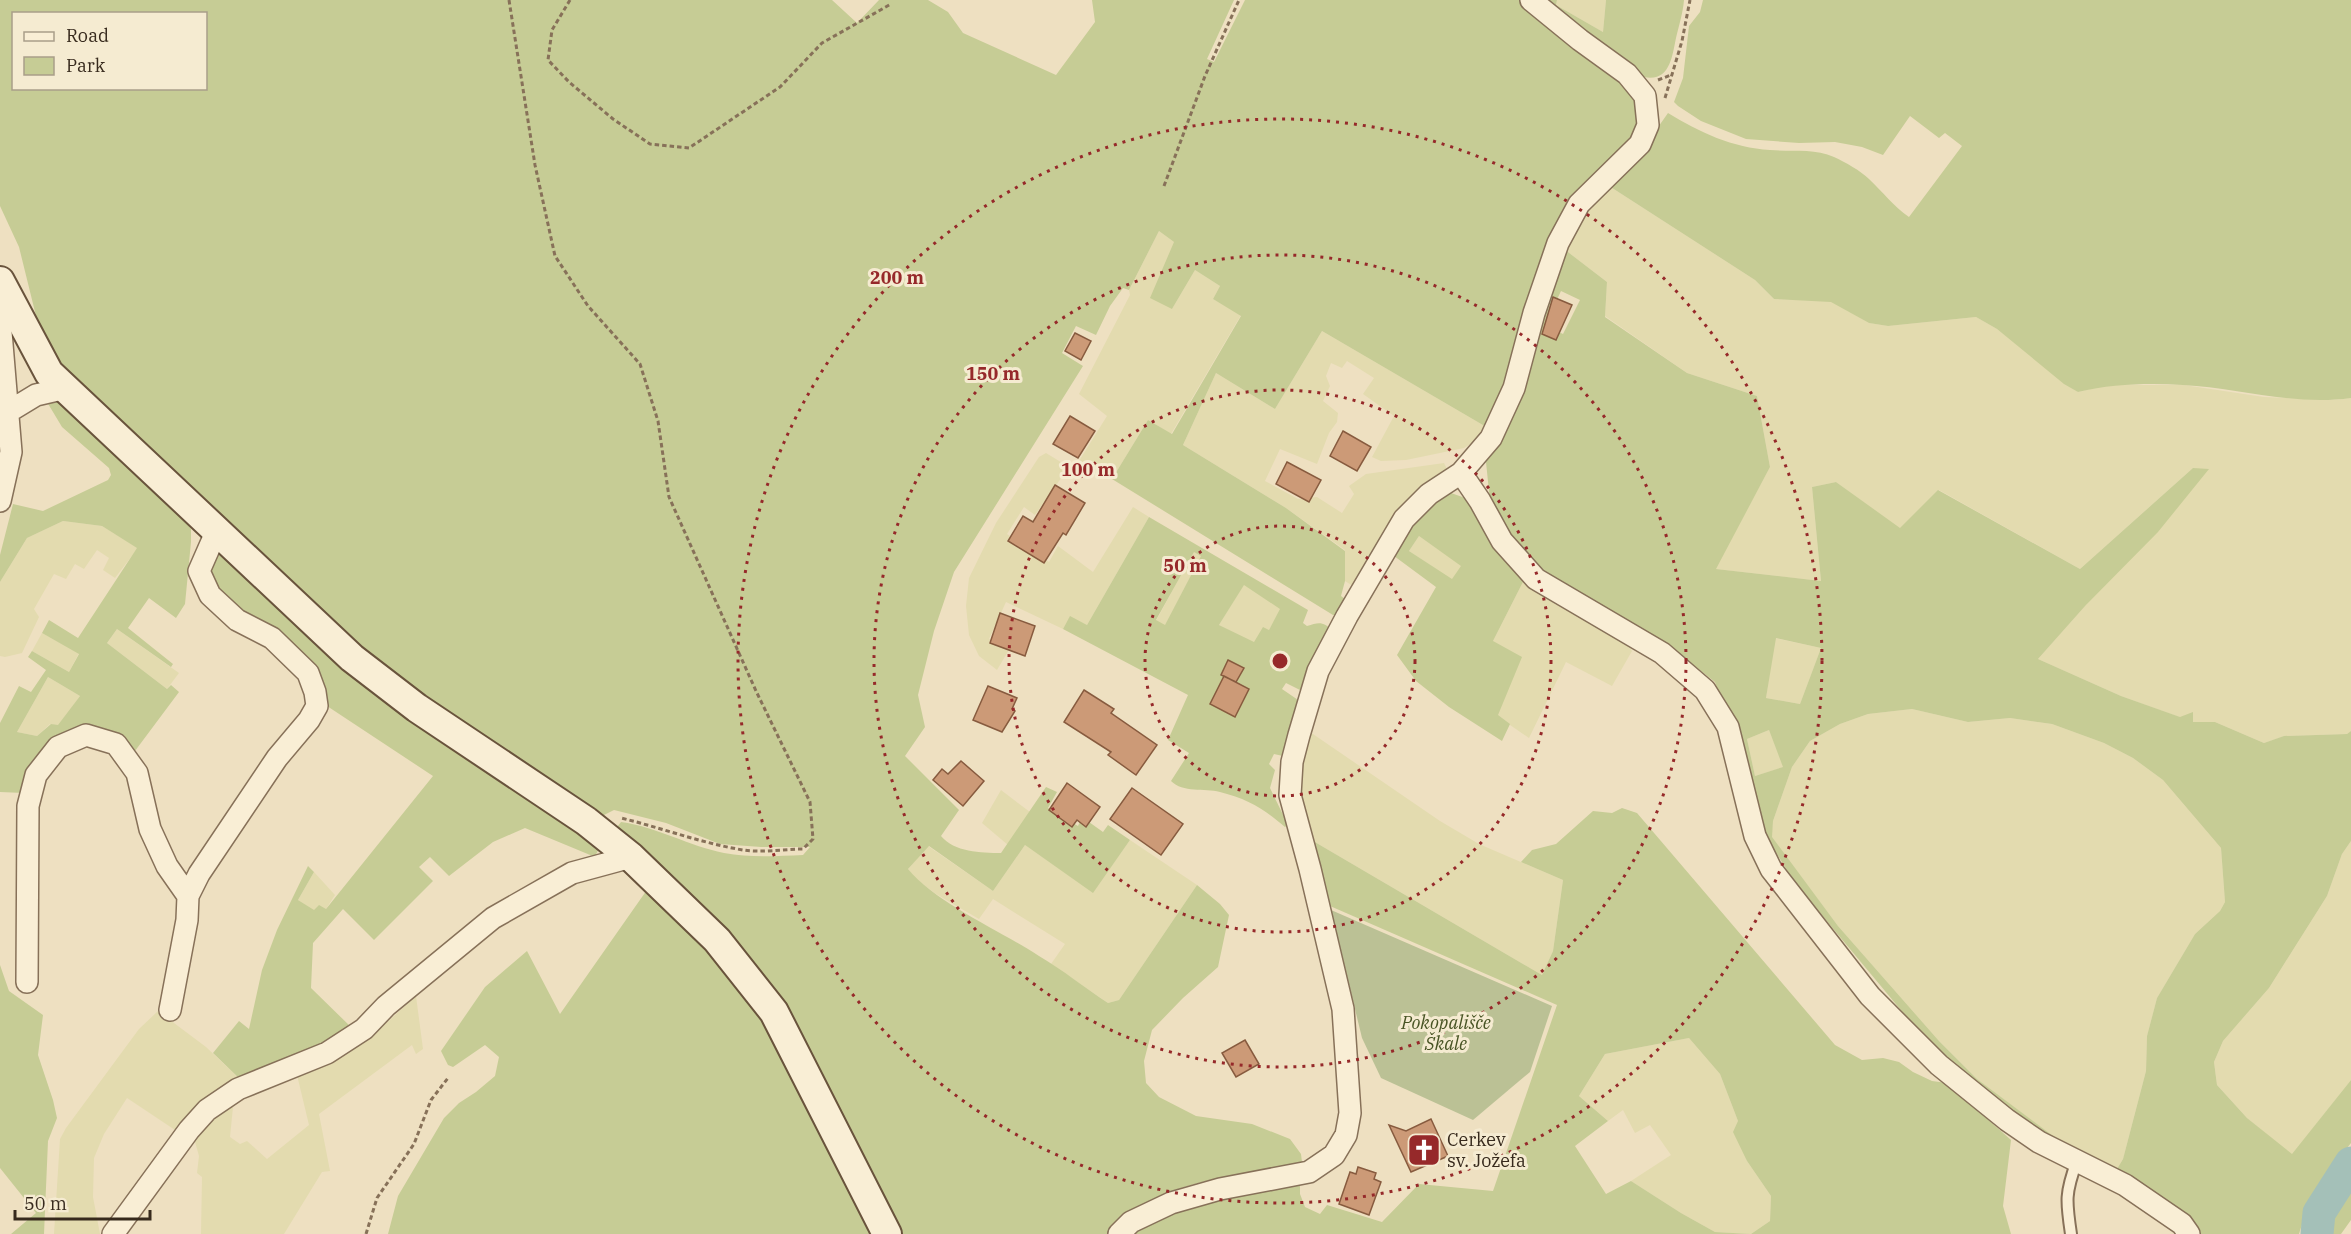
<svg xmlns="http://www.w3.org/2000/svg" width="2351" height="1234" font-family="'IBM Plex Serif',serif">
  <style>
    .farmland { fill: #e3dbaf }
    .green { fill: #c6cc95; fill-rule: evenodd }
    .cemetery { fill: #bbc195 }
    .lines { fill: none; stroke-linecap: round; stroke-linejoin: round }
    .river { stroke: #a4c0b8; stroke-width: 33 }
    .building { fill: #cc9a77; stroke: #875b3f; stroke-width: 1.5 }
    .lane-casing { stroke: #877159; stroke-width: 14 }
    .street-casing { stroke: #877159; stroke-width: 24 }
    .secondary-casing { stroke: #69533c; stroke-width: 32 }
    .path { stroke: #877159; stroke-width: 3; stroke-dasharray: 4.5 3; stroke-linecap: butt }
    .lane { stroke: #f9eed5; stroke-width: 10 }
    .street { stroke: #f9eed5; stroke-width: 21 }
    .secondary { stroke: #f9eed5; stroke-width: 28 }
    .ring { fill: none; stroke: #96292a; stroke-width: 3; stroke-dasharray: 3 6 }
    .labels { text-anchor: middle; stroke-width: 6; stroke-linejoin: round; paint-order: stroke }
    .park-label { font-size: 18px; font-style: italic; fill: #485424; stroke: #f5ebd1 }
    .poi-label { font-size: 18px; fill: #372a1d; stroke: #f5ebd1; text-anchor: start }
    .centre { fill: #96292a; stroke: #f5ebd1; stroke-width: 3 }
    .ring-label { font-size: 18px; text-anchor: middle; font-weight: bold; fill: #96292a; stroke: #f5ebd1; stroke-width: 6; stroke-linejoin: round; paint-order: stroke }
  </style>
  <rect width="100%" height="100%" fill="#eee0c1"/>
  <path class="farmland" d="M1557 0H1606L1603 32 1556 5Z
    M1606 184 1755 280 1774 299 1831 301 1869 323 1888 326 1976 317 1997 329 2078 392 2107 385H2184L2264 397 2334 400 2351 398V731L2347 734 2285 736 2264 743 2215 722H2193L2121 696 2038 659 2086 605 2193 468 2080 569 1939 490 1900 529 1836 482 1812 487 1821 581 1715 569 1770 467 1757 396 1687 373 1605 316 1607 282 1564 249 1575 223Z
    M1159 231 1174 242 1172 309 1195 270 1220 286 1213 299 1241 315 1171 434 1148 420 1112 479 1079 461 1107 416 1079 394 1130 295 1129 290Z
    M1322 331 1488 428 1483 436 1464 448 1406 460 1381 461 1372 457 1394 416 1363 394 1374 378 1347 361 1342 368 1331 363 1326 376 1330 386 1323 401 1338 413 1337 422 1329 433 1317 464 1280 449 1265 481 1298 499 1317 497 1342 513 1354 494 1349 486 1366 474 1444 463 1447 469 1419 494 1356 588 1345 581V550L1286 508 1183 445 1216 373 1275 409Z
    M1046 453 1069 467 1035 515 1024 507 1007 534 1049 562 1058 546 1093 572 1133 507 1149 517 1087 625 1070 617 1063 629 1006 602 989 639 1010 648 997 670 979 656 969 635 966 606 969 578 996 523 1039 457Z
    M63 521 102 526 138 548 115 578 103 570 109 558 97 550 84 569 75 564 66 579 54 574 34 609 39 617 22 653 5 657 0 656V582L27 538Z
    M1419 536 1462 566 1452 580 1409 551Z
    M1194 551 1201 556 1165 626 1156 621Z
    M1526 576 1623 635 1632 651 1612 686 1566 662 1529 738 1497 716 1493 641Z
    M1244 584 1281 609 1269 630 1263 628 1254 643 1219 625Z
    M117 629 179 673 167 689 107 643Z
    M42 633 79 653 69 672 32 651Z
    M1775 638 1821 648 1800 704 1766 698Z
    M48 677 80 696 58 726 50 724 37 736 17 732Z
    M1912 709 1968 722 2010 718 2052 724 2104 743 2133 758 2163 780 2221 848 2225 902 2220 911 2195 934 2157 998 2147 1036 2146 1071 2123 1159 2114 1174 2060 1142 1977 1079 1939 1041 1838 926 1771 837 1773 821 1792 767 1810 741 1840 724 1868 714Z
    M1769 730 1784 767 1755 776 1747 739Z
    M1310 732 1440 821 1479 844 1563 880 1553 951 1542 975 1308 838 1297 777Z
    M1001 790 1030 812 1008 845 982 823Z
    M1130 840 1197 885 1119 1000 1108 1003 1051 964 1065 944 993 899 979 919 936 894 916 879 908 869 928 846 993 891 1025 845 1093 892Z
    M2351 841V1080L2292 1155 2247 1118 2217 1085 2214 1062 2223 1041 2269 988 2327 896 2342 854Z
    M314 872 335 895 326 909 314 911 298 900Z
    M416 996 423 1049 416 1054 412 1045 319 1114 330 1171 322 1172 284 1234H201L202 1177 197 1173 199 1156 192 1131 234 1097 230 1137 240 1144 247 1141 267 1159 309 1125 297 1075 338 1057 373 1035Z
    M158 1011 206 1047 243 1082 178 1132 127 1098 104 1134 94 1158 93 1197 100 1234H54L60 1139 66 1128 139 1029Z
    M1689 1038 1720 1074 1738 1121 1747 1161 1771 1196 1770 1221 1751 1234 1715 1232 1681 1213 1631 1181 1671 1155 1650 1125 1635 1133 1623 1110 1608 1121 1579 1096 1605 1054Z"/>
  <path class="green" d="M0 0H832L857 23 879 0H928L948 12 963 33 1056 75 1095 22 1092 0H1234L1207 59 1214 62 1245 0H1520L1553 28 1616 73 1635 94 1640 112 1635 140 1585 186 1498 413 1488 428 1322 331 1275 409 1216 373 1183 445 1286 508 1345 551V581L1341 596 1349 602 1339 615H1333L1112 479 1148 420 1172 434 1241 316 1213 299 1220 286 1195 270 1172 309 1150 298 1174 242 1159 231 1129 290 1123 288 1110 306 1096 335 1076 326 1062 353 1083 366 954 572 934 631 918 695 925 727 905 756 959 810 941 836C954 852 981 853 1001 853L1046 787 1057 792 1048 808 1078 826 1082 817 1103 832 1108 825 1130 840 1093 893 1025 845 993 891 929 846 908 869C936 903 1001 931 1039 956 1063 970 1085 988 1108 1003L1119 1000 1197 885 1220 904 1229 915 1218 967 1183 998 1152 1030 1144 1061 1146 1083 1159 1097 1196 1116 1252 1124 1290 1139 1301 1154 1302 1162C1256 1172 1177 1181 1139 1207 1127 1215 1117 1225 1107 1234H898L832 1094 796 1029 614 831 621 822C657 827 689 846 724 853 750 858 777 856 803 855L810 847H761L720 844 666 823 614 810 598 818 368 657 63 370 38 324 19 247 0 206ZM14 14H206V88H14Z
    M1540 0H1557L1556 5 1603 32 1606 0H1684C1683 13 1679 25 1676 38 1672 57 1670 82 1644 77L1576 29Z
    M1703 0H2351V398C2294 406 2239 388 2183 385 2148 383 2112 384 2078 392L2064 384 1997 329 1976 317 1888 326 1869 323 1831 302 1774 299 1755 280 1606 184 1635 160 1668 113C1699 132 1733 148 1770 150 1792 152 1814 148 1834 157 1845 162 1861 171 1869 179 1883 192 1893 206 1909 217L1962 146 1945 133 1939 138 1910 116 1883 155 1862 147 1835 142 1799 143 1746 139 1701 121 1678 106 1674 102 1683 78 1689 26 1700 12Z
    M1564 249 1607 282 1605 317 1687 373 1757 396 1770 467 1716 569 1821 581 1812 487 1836 482 1900 528 1938 490 2080 569 2193 468 2209 469 2158 532 2086 605 2038 659 2121 696 2180 717 2193 712V722H2215L2264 743 2284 736 2347 734 2351 731V841L2342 854 2327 896 2269 988 2223 1041 2214 1062 2217 1085 2247 1118 2292 1154 2351 1080V1143C2331 1167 2308 1204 2299 1234H2200L2169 1206 2114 1174 2123 1159 2146 1071 2147 1036 2157 998 2195 934 2220 911 2225 902 2221 848 2163 780 2133 758 2104 743 2052 724 2010 718 1968 722 1912 709 1868 714 1840 724 1810 741 1792 767 1773 821 1772 837 1838 926 1939 1041 1977 1079 2061 1142 2009 1114 1925 1039 1795 883 1765 835 1715 682 1677 652 1542 574 1522 554 1490 501 1486 462ZM1561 291 1580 300 1563 334 1545 325ZM1776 638 1821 648 1800 704 1766 698ZM1769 730 1783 767 1755 776 1747 739Z
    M47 402H58L68 407 182 515 191 529V542L185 604 176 618 149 598 128 628 173 664 171 667 117 629 107 643 167 689 171 685 179 692 132 755 64 736 24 793 0 792V723L19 686 31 692 46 670 28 657 32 651 69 672 79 654 42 633 49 620 78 638 137 548 102 526 63 521 27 538 0 582V555L13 504 43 511 108 480 111 475 109 468 62 427ZM48 677 80 696 58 725 51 724 37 736 17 732Z
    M1451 493 1468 499 1526 576 1493 641 1522 657 1498 715 1510 724 1502 741 1449 707 1416 681 1397 655 1436 587 1390 553C1407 530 1422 503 1451 493ZM1419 536 1461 566 1452 579 1409 551Z
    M1149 517 1308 610 1303 623 1307 626C1319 622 1323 621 1333 631L1304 692 1286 683 1282 689 1301 702 1283 756 1274 754 1269 764 1275 770 1270 788 1288 825 1285 827C1264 809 1248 799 1220 792 1204 788 1183 793 1171 781L1189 753 1168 740 1188 695 1063 629 1070 616 1087 625ZM1194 552 1201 556 1165 625 1156 620ZM1244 585 1280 609 1269 630 1263 627 1254 642 1219 625Z
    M215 552 222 553 600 846 595 857 525 828 493 842 449 876 430 857 419 867 433 881 374 940 343 909 313 943 311 988 353 1029 243 1082 213 1053 239 1021 249 1029 262 970 277 930 308 866 314 872 298 900 314 910 319 905 326 909 433 776 324 704 240 614 222 598 212 576 211 561Z
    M1622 808 1637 813 1835 1045 1862 1060 1883 1058 1899 1062 1913 1072 1932 1081 1947 1083 2011 1140 2003 1206 2011 1234H1129L1153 1215 1300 1181V1194L1305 1207 1320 1214 1327 1205 1382 1222 1419 1184 1493 1191 1557 1005 1330 906 1308 838 1542 975 1553 951 1563 880 1521 862 1532 850 1556 844 1593 811 1612 813ZM1689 1038 1720 1074 1738 1121 1733 1132 1747 1161 1771 1196 1770 1221 1751 1234 1715 1232 1681 1213 1631 1181 1606 1194 1575 1146 1608 1121 1579 1096 1605 1054Z
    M649 887 698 935 776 1031 877 1234H388L398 1196 444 1118 459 1103 476 1092 495 1076 499 1057 485 1045 453 1067 448 1065 441 1051 485 987 527 951 560 1014Z
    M0 965 9 991 43 1015 38 1055 53 1100 57 1118 48 1141 44 1234H11L36 1213 0 1168Z
    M2351 1178V1220L2341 1234H2320Z"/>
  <path class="cemetery" d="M1331 910 1552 1006 1530 1072 1473 1120 1381 1078 1362 1038Z"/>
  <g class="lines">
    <path class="river" d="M2317 1234 2319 1213 2351 1163"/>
  </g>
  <path class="building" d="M1553 297 1572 305 1556 340 1542 334Z
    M1075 333 1091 341 1081 360 1065 351Z
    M1070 416 1095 431 1078 458 1053 444Z
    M1343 431 1371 447 1357 471 1330 456Z
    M1287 462 1321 480 1309 502 1276 484Z
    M1055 485 1085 503 1066 535 1063 533 1044 563 1008 541 1023 516 1033 522Z
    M1000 613 1035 626 1025 656 990 643Z
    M1228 660 1244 668 1236 682 1221 675Z
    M1224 676 1249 689 1235 717 1210 704Z
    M988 686 1017 698 1012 709 1015 711 1002 732 973 720Z
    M1084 690 1114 709 1111 713 1157 745 1136 775 1108 755 1111 752 1064 722Z
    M961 761 984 781 963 806 933 780 942 769 948 774Z
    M1067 783 1100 807 1086 827 1077 820 1072 827 1049 810Z
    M1132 788 1183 824 1161 855 1110 819Z
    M1245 1040 1259 1064 1236 1077 1222 1053Z
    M1431 1119 1448 1156 1411 1172 1389 1125 1406 1131Z
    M1358 1167 1376 1173 1374 1179 1381 1182 1369 1215 1339 1204 1350 1172 1356 1174Z"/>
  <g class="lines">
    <defs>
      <path id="lane" d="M2071 1234C2066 1201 2065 1193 2077 1161"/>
      <path id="street" d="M0 320 11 452 0 501
        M8 412 36 395 66 388
        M1461 473 1480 501 1502 541 1536 579 1662 653 1705 690 1728 727 1755 836 1771 869 1870 996 1939 1065 2007 1120 2039 1142 2125 1185 2182 1224 2189 1234
        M27 982 28 806 36 775 58 747 86 735 116 744 137 773 150 829 167 866 188 896
        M170 1010 187 920 188 896 199 874 277 758 309 720 317 706 315 692 308 673 272 638 237 620 210 595 199 571 217 530
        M113 1234 189 1130 207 1110 238 1089 327 1053 364 1029 386 1006 493 918 572 873 631 857
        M1119 1234 1131 1222 1171 1203 1220 1189 1309 1172 1334 1155 1346 1135 1350 1113 1343 1009 1310 869 1290 795 1292 762 1299 735 1318 671 1347 616 1404 519 1429 494 1461 473 1491 438 1514 388 1534 313 1558 243 1579 204 1640 144 1648 125 1645 96 1627 74 1580 40 1531 0"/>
      <path id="secondary" d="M0 281 49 373 352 658 417 708 586 821 631 857 717 940 774 1012 887 1234"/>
    </defs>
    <use href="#lane" class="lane-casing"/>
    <use href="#street" class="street-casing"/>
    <use href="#secondary" class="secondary-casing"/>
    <path class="path" d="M509 0 535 165 555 256 588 306 640 364 658 421 669 497 756 691 810 802 813 839 803 849C784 849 762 853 743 850 701 843 662 828 621 818
      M570 0 552 30 548 60 569 82 613 119 650 144 689 148 780 87 822 43 891 4
      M1658 80 1671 75
      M1665 98 1682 41 1690 0
      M1164 186 1205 76 1239 0
      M366 1234 377 1198 414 1144 431 1100 448 1078"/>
    <use href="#lane" class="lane"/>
    <use href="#street" class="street"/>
    <use href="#secondary" class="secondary"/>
  </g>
  <g class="ring">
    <circle cx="1280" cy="661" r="135"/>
    <circle cx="1280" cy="661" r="271"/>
    <circle cx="1280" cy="661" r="406"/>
    <circle cx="1280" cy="661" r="542"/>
  </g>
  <defs>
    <symbol id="church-square" viewBox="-11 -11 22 22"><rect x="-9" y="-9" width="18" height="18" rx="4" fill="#96292a" stroke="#f5ebd1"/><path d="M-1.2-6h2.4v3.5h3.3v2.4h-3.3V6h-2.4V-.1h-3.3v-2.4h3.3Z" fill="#fff"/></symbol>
  </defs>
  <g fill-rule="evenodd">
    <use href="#church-square" x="1405" y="1131" width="38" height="38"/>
  </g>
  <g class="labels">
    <g class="park-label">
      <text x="1446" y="1029">Pokopališče<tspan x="1446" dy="21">Škale</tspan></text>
    </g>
    <g class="poi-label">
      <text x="1447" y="1146">Cerkev<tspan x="1447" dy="21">sv. Jožefa</tspan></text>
    </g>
  </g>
  <circle cx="1280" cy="661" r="9" class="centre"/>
  <g class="ring-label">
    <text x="897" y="284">200 m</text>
    <text x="993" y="380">150 m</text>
    <text x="1088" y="476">100 m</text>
    <text x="1185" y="572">50 m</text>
  </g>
  <rect x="12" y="12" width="195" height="78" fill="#f5ebd1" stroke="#a99e89" stroke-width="1.5"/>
  <rect x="24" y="32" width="30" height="9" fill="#f9eed5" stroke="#a99e89" stroke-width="1.5"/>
  <text x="66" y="42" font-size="18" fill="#372a1d">Road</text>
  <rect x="24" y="57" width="30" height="18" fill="#c6cc95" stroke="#a99e89" stroke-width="1.5"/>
  <text x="66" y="72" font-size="18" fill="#372a1d">Park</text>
  <path d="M15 1210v9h135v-9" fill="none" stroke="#372a1d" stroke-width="3"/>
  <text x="24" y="1210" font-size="18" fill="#372a1d" stroke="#f5ebd1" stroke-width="4.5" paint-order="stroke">50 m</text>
</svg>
